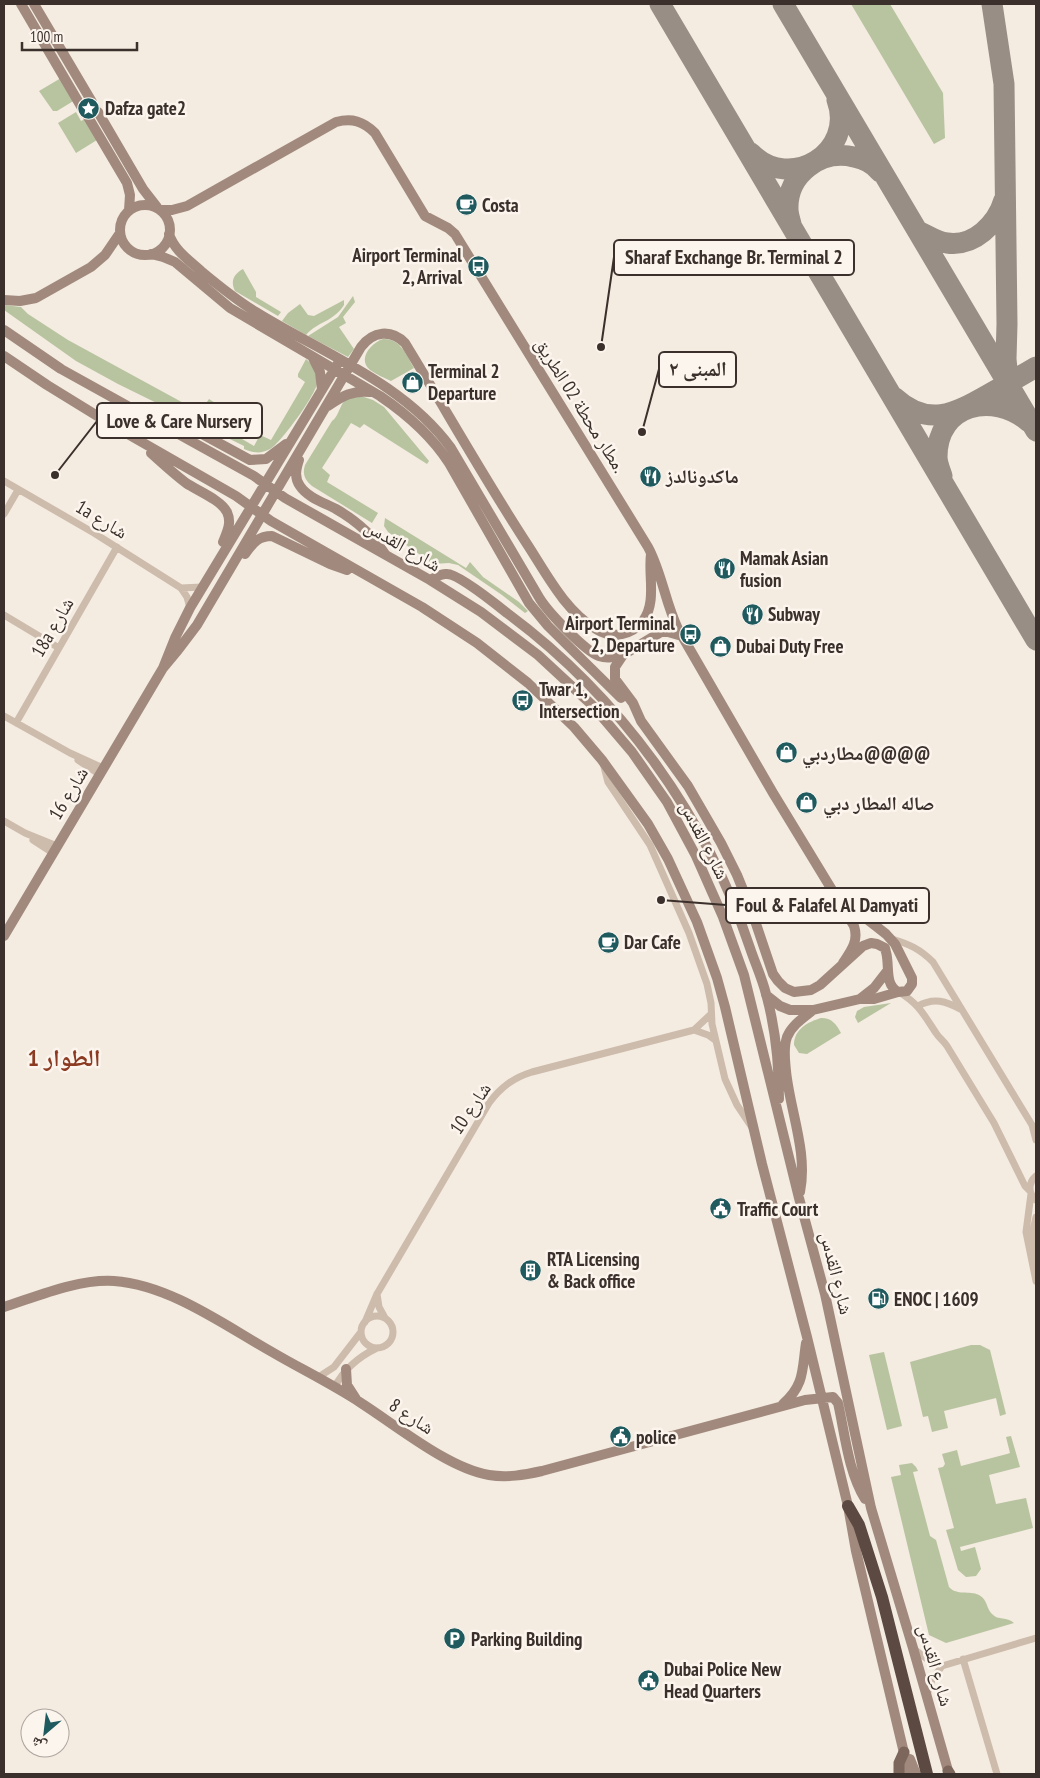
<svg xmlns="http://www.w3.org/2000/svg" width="1040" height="1778" font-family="'PT Sans Narrow','Noto Naskh Arabic',sans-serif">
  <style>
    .green { fill: #b8c4a0 }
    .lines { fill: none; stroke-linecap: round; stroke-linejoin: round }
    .taxiway { stroke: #988e86; stroke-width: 21 }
    .street { stroke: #cdbbac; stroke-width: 7 }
    .secondary { stroke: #a18a7d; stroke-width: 10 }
    .primary { stroke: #7d675c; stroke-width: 11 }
    .highway { stroke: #5c4a42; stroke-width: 12 }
    .labels { text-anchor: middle; stroke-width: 5; stroke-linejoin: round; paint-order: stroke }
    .poi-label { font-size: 19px; font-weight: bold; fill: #3b302b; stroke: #fbf5ee; text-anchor: start }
    .street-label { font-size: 19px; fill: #3b302b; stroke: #fbf5ee }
    .district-label { font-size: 24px; font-weight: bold; fill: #8c3b22; stroke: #fbf5ee }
    .leader { fill: none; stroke: #3b302b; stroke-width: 2 }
    .callout-dot { fill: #3b302b; stroke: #fbf5ee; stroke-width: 2 }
    .callout { fill: #fbf5ee; stroke: #3b302b; stroke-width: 2 }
    .callout-label { font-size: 20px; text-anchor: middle; font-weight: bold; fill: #3b302b }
  </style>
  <rect width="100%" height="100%" fill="#f4ebe1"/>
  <path class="green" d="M851 4H890L943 93 945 138 934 144Z
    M61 78 75 100 57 111H53L39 91Z
    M76 112 81 121 85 119 97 140 76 153 58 123Z
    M243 269 256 292V297L281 312 278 316 235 291C230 281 234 274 243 269Z
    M353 296 355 302 343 317 346 323 339 327 354 349 348 357 308 336 338 317Z
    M344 300V305C332 323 318 321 306 335L282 321 288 313 300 304 308 315 314 316Z
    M4 305 21 307 28 314 68 340 200 412 209 399 215 403 213 407 219 410 213 422 254 446 260 435 271 440 305 382 298 377V374L306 359 315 367C316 372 318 378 317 383 317 393 280 444 270 449 261 454 253 453 244 449V446L118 384 76 361 4 310Z
    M383 339C400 338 406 354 414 368L391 381C384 378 376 374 370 370 357 359 371 343 383 339Z
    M361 396 373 400 384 407 429 461 427 464 364 424 360 428 351 423 322 468 330 475 327 482 378 513 372 523 312 486C305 480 302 474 305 465L332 421C340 416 339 402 349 398 353 397 358 397 361 396Z
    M385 518 466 568 470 562 483 577 519 602 528 611 525 613 502 595 458 565 449 563 433 564 388 532 384 526Z
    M891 1003 858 1023 855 1017 857 1011 864 1007Z
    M821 1018C832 1018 836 1024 841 1033L807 1054 799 1053 794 1045C794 1029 808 1022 821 1018Z
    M971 1345H980L990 1350 1006 1414 1000 1416 996 1398 944 1411 948 1428 932 1432 928 1416 923 1417 910 1362Z
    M884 1352 902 1426 887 1430 869 1355Z
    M1011 1436 1020 1467 989 1475 996 1504 1026 1498 1033 1528 960 1547 961 1551 975 1547 981 1569 976 1576 966 1577 958 1570 946 1530 954 1528 938 1468 943 1467 945 1464 942 1454 957 1450 961 1466 1007 1454 1010 1453 1006 1437Z
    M912 1463 916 1467 918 1471 913 1472 930 1536 936 1540 949 1587C957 1596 969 1590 979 1595 988 1600 986 1608 992 1614 998 1621 1007 1616 1014 1623L946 1643 929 1635 891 1477 901 1475 899 1465Z"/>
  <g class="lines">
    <path class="taxiway" d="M660 4 1036 640
      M783 4 1036 431
      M992 4 1004 84 1007 324 1006 359 1008 380
      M751 153C790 193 856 152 837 100
      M791 224C790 220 788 214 788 209 787 174 821 149 854 157 864 159 874 164 880 172
      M918 231C927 235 937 242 947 243 974 247 997 224 1004 200
      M894 397C928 428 954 414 989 394 1005 385 1021 376 1036 367
      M942 476C940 470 937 463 937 457 937 404 993 391 1029 422"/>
    <path class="street" d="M4 481 94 533 181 588 187 597 190 608
      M4 514 18 490
      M181 588 202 587
      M4 615 59 648
      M4 716 70 753 103 768
      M16 723 117 547
      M78 760 99 774
      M603 763 608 782 650 845 689 933 707 984 711 1003 712 1024 725 1079 737 1105 751 1126
      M4 821 25 833 57 846
      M33 840 53 853
      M892 939C909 944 920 949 933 962L1032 1125 1036 1129
      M899 992C919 1004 924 1015 936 1033 939 1038 944 1041 947 1046L994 1123 1025 1186 1030 1191
      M918 1006C934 997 946 1001 962 1010
      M694 1030 708 1035 715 1040
      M1032 1125 1036 1140
      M1036 1176C1028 1183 1028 1193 1036 1200
      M1031 1194 1026 1232 1036 1281
      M1036 1217 1032 1235 1036 1257
      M377 1294 379 1307 385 1318
      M361 1332a16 16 0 1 1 32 0a16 16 0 1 1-32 0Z
      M365 1322 377 1294 489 1103C501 1087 513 1078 532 1072L694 1030 711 1014
      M317 1378 334 1367 361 1332
      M334 1388C344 1369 358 1357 377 1348
      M914 1649 927 1659 942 1666
      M963 1659 997 1774
      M927 1695 932 1680 942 1666 1036 1638"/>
    <path class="secondary" d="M21 4 82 108
      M34 4 92 102
      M98 112 143 189 157 207
      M88 117 127 183 130 195 129 210
      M120 230a25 25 0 1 1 50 0a25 25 0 1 1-50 0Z
      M161 210H172L187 206 336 122C352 118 363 121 375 133L425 216 448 228 455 234 648 547C662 573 665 602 678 629L773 793 854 926C859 941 851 951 843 963
      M169 234C174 250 189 260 201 271 219 286 236 300 256 312 322 353 404 383 451 448L540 599C549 613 585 651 599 656 607 659 615 657 623 655
      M151 254 163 257 175 262 230 308 380 396C408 415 431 435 449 463L529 603 548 626 621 698
      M4 300 20 301 36 298 91 267 105 255 120 233
      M4 330 61 369 254 476 285 498 430 580 481 612 538 655 592 705 632 752 667 802 696 856 723 917 744 975 799 1198 825 1294 871 1508 913 1648 949 1774
      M4 356 47 385 112 425 236 496 271 521 422 607 477 643 528 683 574 727 602 760 648 824 668 859 697 922 717 978 725 1007 762 1164 807 1337 848 1506 856 1551 909 1774
      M313 358 320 372 322 390
      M328 406C342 396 353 390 370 392
      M151 418 161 417 180 422 250 460 266 459 286 444
      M151 453C162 463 174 474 186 483 198 491 221 500 227 512 232 523 227 532 223 542
      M299 460C296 469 294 478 300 486 308 498 325 503 336 509 357 521 372 534 385 554
      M245 554C253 543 258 536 272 536L330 564 347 570
      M430 580C435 578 441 573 447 574 458 574 497 605 507 613 619 696 706 815 750 948 755 963 762 978 766 994 775 1026 779 1066 779 1099
      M682 636 668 632H661L623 655 615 667V679L633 703 641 721 688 786 721 843 737 875 752 912 773 974 778 981 785 988 794 992 811 990 820 985 863 946 871 943 877 944 885 948 886 952C890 966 884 984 898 992L907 991 912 984V978L895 944 886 934 840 898
      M163 668 178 650 197 625 361 347C373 331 391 329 405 343 446 410 484 478 527 544 546 573 565 611 596 629 612 639 631 636 643 621 657 602 648 575 651 554
      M4 936 163 668 175 638 190 608 340 360
      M766 995 780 1006 790 1010H813L860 999H874L898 992
      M860 999 874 988 888 970
      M800 1192C808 1152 790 1111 786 1071 785 1060 783 1048 787 1037 792 1025 803 1018 813 1010
      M4 1307C38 1296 77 1279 114 1281 170 1285 224 1325 272 1352 301 1369 332 1384 361 1403 397 1426 448 1468 489 1475 507 1478 524 1475 542 1471L805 1400 833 1397 838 1403C845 1434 848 1471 865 1499
      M346 1369 347 1385 356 1399
      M783 1404C805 1385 802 1369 806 1343
      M910 1759 916 1774"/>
    <path class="primary" d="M948 1771 950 1774
      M899 1774V1763L904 1752"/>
    <path class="highway" d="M848 1506 859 1525 882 1597 927 1774"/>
  </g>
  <defs>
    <symbol id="sight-disc" viewBox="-11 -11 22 22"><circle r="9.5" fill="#1f5a5e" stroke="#fbf5ee"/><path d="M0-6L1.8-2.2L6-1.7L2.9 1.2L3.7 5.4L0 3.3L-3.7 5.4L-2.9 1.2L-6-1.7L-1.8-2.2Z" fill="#fff"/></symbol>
    <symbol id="cafe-disc" viewBox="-11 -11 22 22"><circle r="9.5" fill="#1f5a5e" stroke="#fbf5ee"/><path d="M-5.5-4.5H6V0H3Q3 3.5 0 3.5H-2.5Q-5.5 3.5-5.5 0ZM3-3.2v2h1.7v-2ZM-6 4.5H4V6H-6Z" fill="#fff"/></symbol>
    <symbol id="bus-disc" viewBox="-11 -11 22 22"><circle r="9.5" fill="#1f5a5e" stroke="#fbf5ee"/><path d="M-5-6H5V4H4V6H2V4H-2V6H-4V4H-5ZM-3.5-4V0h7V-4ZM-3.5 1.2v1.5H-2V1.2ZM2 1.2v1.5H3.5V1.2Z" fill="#fff"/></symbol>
    <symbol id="shop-disc" viewBox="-11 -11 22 22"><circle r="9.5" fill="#1f5a5e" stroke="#fbf5ee"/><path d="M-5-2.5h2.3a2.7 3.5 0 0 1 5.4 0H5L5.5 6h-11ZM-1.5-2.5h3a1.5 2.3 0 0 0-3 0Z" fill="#fff"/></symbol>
    <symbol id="restaurant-disc" viewBox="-11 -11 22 22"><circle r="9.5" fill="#1f5a5e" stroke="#fbf5ee"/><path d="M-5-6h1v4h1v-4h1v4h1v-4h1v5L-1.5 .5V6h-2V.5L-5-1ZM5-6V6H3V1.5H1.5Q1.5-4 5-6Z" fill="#fff"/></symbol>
    <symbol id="civic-disc" viewBox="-11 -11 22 22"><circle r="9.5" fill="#1f5a5e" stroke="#fbf5ee"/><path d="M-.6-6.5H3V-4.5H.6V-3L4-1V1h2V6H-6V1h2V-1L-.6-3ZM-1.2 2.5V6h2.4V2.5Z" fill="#fff"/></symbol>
    <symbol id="building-disc" viewBox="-11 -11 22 22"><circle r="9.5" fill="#1f5a5e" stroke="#fbf5ee"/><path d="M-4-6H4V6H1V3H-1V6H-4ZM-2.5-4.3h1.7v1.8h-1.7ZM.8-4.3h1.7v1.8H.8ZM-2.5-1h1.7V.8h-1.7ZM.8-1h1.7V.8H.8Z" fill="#fff"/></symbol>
    <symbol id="fuel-disc" viewBox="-11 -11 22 22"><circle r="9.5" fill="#1f5a5e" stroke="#fbf5ee"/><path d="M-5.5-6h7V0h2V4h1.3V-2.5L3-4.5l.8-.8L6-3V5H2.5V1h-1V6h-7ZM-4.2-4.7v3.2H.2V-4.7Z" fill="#fff"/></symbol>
    <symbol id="parking-disc" viewBox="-11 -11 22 22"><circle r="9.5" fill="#1f5a5e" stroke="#fbf5ee"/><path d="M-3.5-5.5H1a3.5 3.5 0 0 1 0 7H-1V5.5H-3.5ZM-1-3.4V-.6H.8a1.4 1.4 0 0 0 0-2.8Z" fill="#fff"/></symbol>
  </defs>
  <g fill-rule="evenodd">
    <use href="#sight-disc" x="76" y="96" width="25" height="25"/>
    <use href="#cafe-disc" x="454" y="192" width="25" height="25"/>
    <use href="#bus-disc" x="466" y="254" width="25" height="25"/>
    <use href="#shop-disc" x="400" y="370" width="25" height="25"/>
    <use href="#restaurant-disc" x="638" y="464" width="25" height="25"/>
    <use href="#restaurant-disc" x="712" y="556" width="25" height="25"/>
    <use href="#restaurant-disc" x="740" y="602" width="25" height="25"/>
    <use href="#bus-disc" x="678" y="622" width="25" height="25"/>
    <use href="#shop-disc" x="708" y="634" width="25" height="25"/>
    <use href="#bus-disc" x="510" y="688" width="25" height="25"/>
    <use href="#shop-disc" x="774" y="740" width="25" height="25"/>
    <use href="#shop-disc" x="794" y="790" width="25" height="25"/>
    <use href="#cafe-disc" x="596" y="930" width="25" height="25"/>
    <use href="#civic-disc" x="708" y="1196" width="25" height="25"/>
    <use href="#building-disc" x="518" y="1258" width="25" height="25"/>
    <use href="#fuel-disc" x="866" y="1286" width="25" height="25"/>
    <use href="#civic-disc" x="608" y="1424" width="25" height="25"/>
    <use href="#parking-disc" x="442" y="1626" width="25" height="25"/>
    <use href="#civic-disc" x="636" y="1668" width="25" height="25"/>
  </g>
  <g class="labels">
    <g class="poi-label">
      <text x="105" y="115">Dafza gate2</text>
      <text x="482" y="212">Costa</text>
      <text x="462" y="262" text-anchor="end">Airport Terminal<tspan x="462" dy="22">2, Arrival</tspan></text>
      <text x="428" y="378">Terminal 2<tspan x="428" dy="22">Departure</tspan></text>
      <text x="666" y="483">ماكدونالدز</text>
      <text x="740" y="565">Mamak Asian<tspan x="740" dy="22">fusion</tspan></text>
      <text x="768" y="621">Subway</text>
      <text x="675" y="630" text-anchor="end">Airport Terminal<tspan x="675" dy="22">2, Departure</tspan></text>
      <text x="736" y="653">Dubai Duty Free</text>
      <text x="539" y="696">Twar 1,<tspan x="539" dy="22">Intersection</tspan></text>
      <text x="802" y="760">مطاردبي@@@@</text>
      <text x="823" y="810">صاله المطار دبي</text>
      <text x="624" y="949">Dar Cafe</text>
      <text x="737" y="1216">Traffic Court</text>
      <text x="547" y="1266">RTA Licensing<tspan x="547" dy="22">&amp; Back office</tspan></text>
      <text x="894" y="1306">ENOC | 1609</text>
      <text x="636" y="1444">police</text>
      <text x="471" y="1646">Parking Building</text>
      <text x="664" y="1676">Dubai Police New<tspan x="664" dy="22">Head Quarters</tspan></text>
    </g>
    <g class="street-label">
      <text transform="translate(581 405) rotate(58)" y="7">مطار محطة 02 الطريق.</text>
      <text transform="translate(102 519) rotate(31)" y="7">1a شارع</text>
      <text transform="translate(403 545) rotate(30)" y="7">شارع القدس</text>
      <text transform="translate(52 627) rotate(-60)" y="7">18a شارع</text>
      <text transform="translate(68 793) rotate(-59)" y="7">شارع 16</text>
      <text transform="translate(705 840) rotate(63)" y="7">شارع القدس</text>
      <text transform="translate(470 1108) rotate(-56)" y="7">شارع 10</text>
      <text transform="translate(837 1273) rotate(76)" y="7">شارع القدس</text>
      <text transform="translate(412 1416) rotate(33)" y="7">شارع 8</text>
      <text transform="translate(936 1665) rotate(74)" y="7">شارع القدس</text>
    </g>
    <g class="district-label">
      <text x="64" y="1066">الطوار 1</text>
    </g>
  </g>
  <path class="leader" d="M601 347L614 257M642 432L659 369M55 475L97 421M661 900L726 905"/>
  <g class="callout-dot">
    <circle cx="601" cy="347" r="5"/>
    <circle cx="642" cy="432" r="5"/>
    <circle cx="55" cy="475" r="5"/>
    <circle cx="661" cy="900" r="5"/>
  </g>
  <g class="callout">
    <rect x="614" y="240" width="240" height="35" rx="5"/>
    <rect x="659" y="352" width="77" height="35" rx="5"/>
    <rect x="97" y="403" width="165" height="35" rx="5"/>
    <rect x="726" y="888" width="203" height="35" rx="5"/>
  </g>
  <g class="callout-label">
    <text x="734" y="264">Sharaf Exchange Br. Terminal 2</text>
    <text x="698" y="376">المبنى ٢</text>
    <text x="179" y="428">Love &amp; Care Nursery</text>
    <text x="827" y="912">Foul &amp; Falafel Al Damyati</text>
  </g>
  <rect width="1040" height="1778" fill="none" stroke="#3b302b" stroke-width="10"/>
  <g transform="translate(45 1733) rotate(208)"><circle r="24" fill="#fbf5ee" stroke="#aea6a0"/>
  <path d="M0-4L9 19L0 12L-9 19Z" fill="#1f5a5e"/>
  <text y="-8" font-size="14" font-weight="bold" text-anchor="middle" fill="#3b302b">ش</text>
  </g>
  <path d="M22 42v8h115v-8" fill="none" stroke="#3b302b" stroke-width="2.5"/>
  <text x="30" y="42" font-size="15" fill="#3b302b" stroke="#fbf5ee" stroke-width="4" paint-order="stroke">100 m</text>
</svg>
